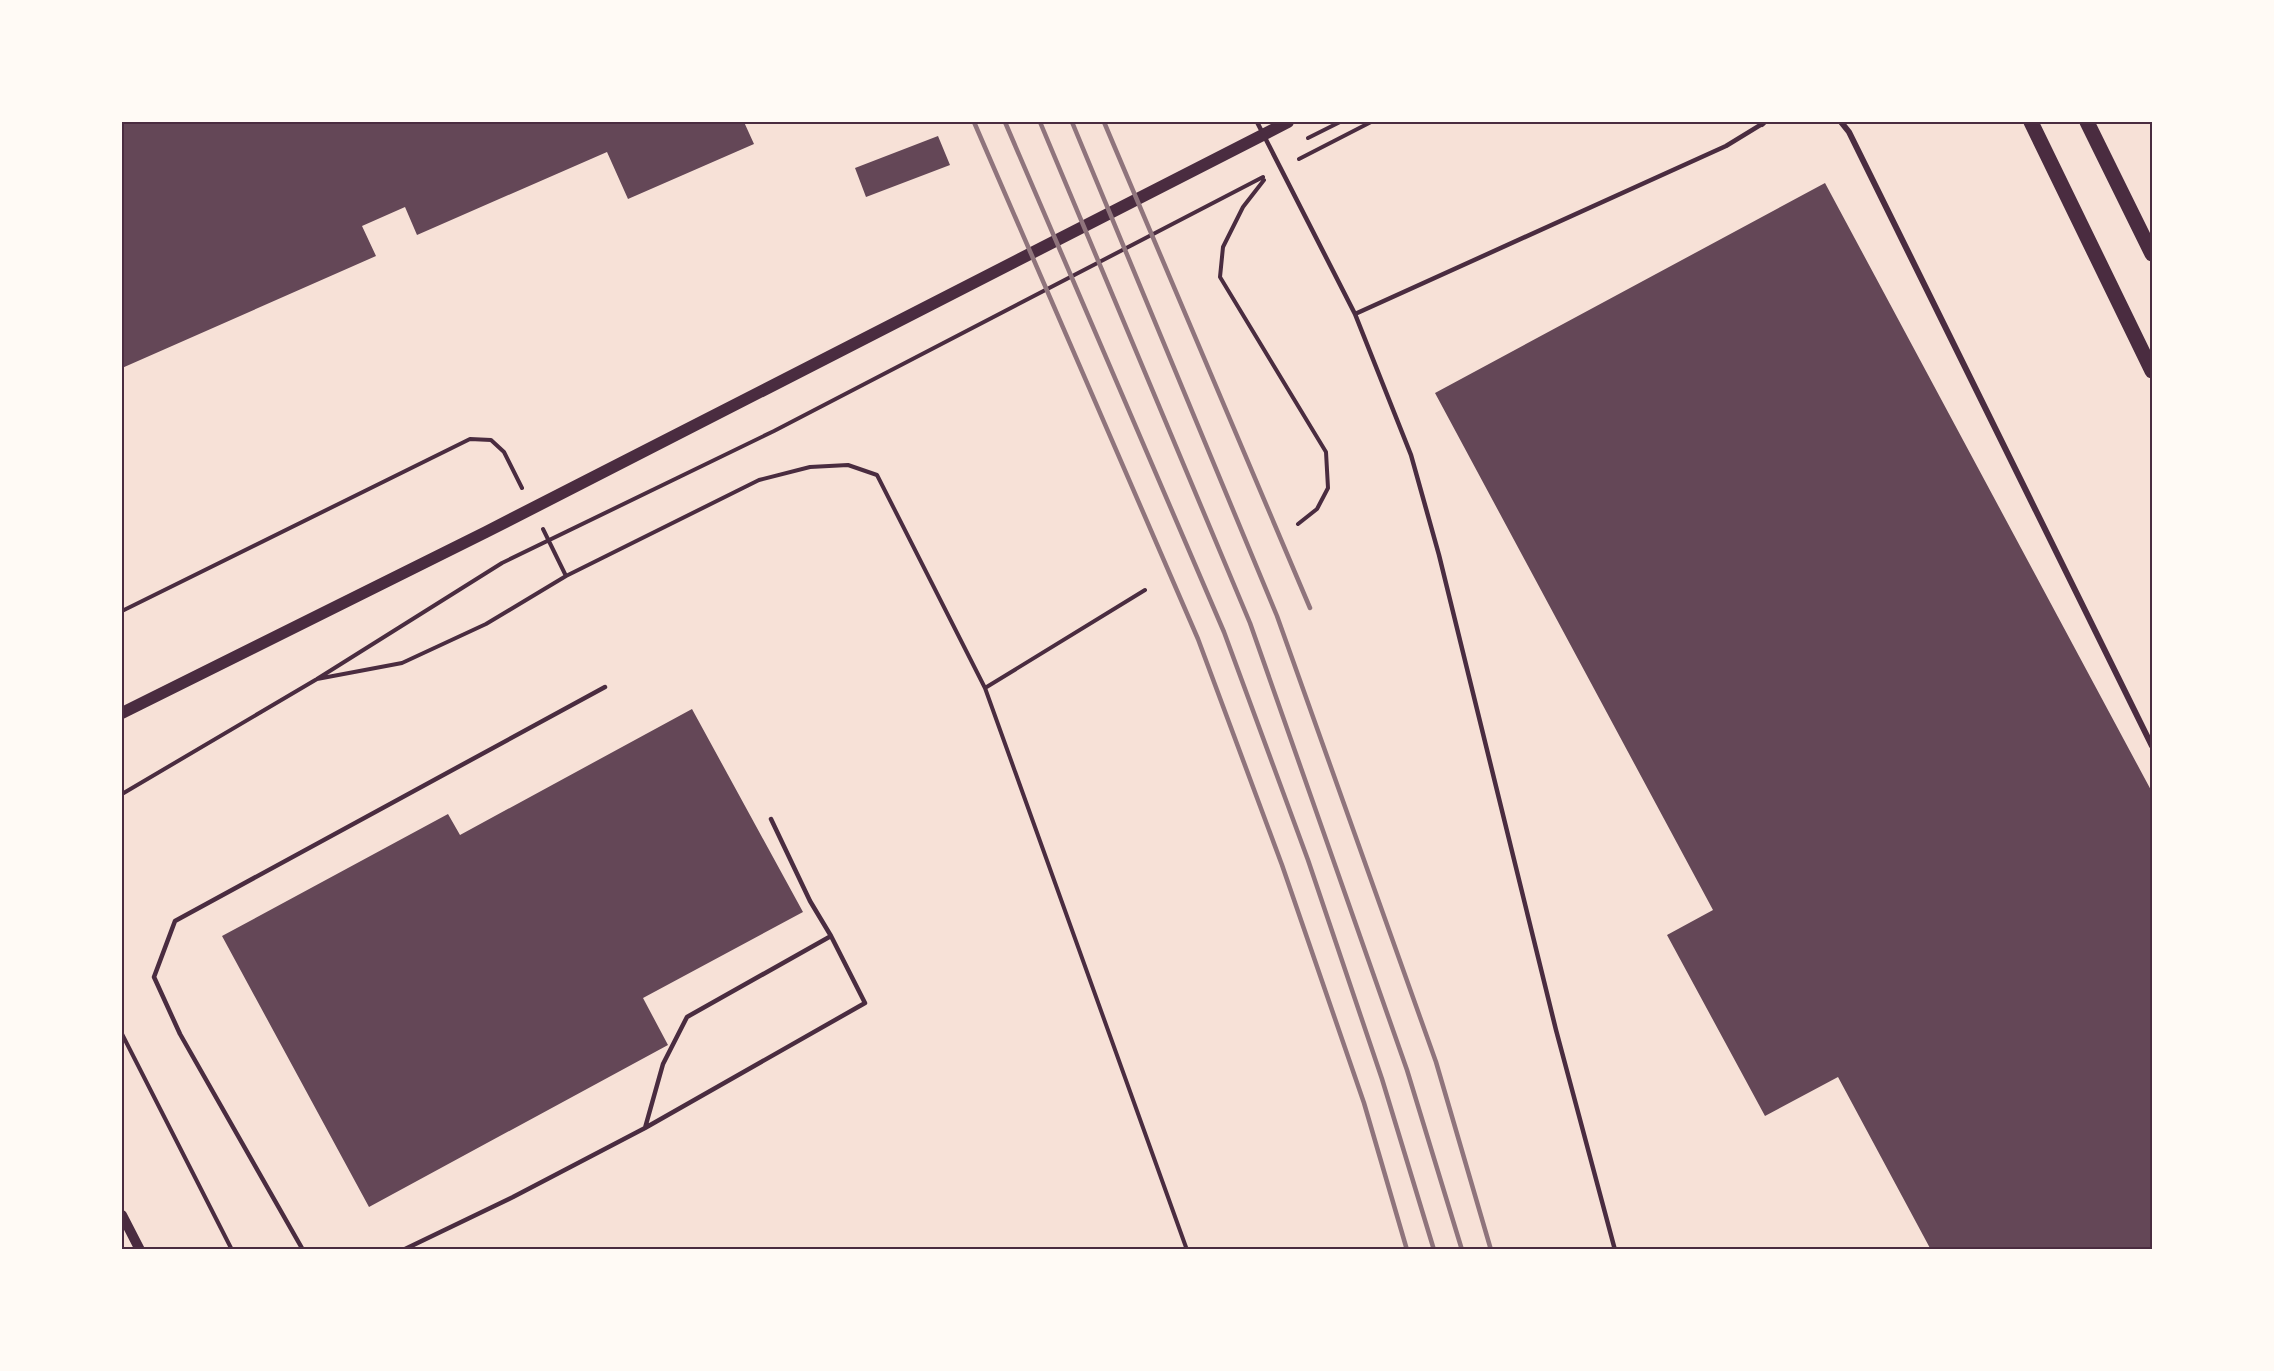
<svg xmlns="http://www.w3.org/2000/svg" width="2274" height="1371" font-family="Cabin,sans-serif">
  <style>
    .building { fill: #644757 }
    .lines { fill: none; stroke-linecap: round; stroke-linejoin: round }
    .path { stroke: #4a2c40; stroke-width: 4 }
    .service { stroke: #4a2c40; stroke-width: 4.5 }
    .minor { stroke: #4a2c40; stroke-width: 6 }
    .tertiary { stroke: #4a2c40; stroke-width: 10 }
    .secondary { stroke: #4a2c40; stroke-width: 12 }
    .primary { stroke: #4a2c40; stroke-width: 15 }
    .rail { stroke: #8f747c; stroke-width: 4.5 }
    .neatline { fill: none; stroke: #4a2c40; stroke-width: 2 }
  </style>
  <rect width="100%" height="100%" fill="#f7e1d7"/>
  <path class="building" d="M122 122H744L754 144 628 199 607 152 417 235 405 207 362 226 376 256 122 368Z
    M938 136 950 165 866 197 855 168Z
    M1825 183 2152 792V1250H1931L1838 1077 1765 1116 1667 935 1713 910 1435 393Z
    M692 709 803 912 643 998 668 1045 369 1207 222 936 448 814 460 835Z"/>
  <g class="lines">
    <path class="path" d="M1308 138 1340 122
      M1299 159 1371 122
      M1264 180 1243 207 1223 247 1220 277 1326 452 1328 488 1317 509 1298 524
      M543 529 566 576
      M122 611 470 439 491 440 504 452 522 488
      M317 679 402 663 486 624 566 576 759 480 810 467 848 465 877 475 985 688 1187 1250
      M985 688 1145 590
      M122 794 317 679 502 563 774 431 1263 177
      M122 1034 232 1250"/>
    <path class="service" d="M1257 122 1355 314 1411 455 1439 555 1556 1030 1615 1250
      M1355 314 1726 146 1762 124
      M645 1128 663 1064 687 1017 831 936
      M303 1250 180 1034 154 977 175 921 605 687
      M403 1250 513 1197 645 1128 865 1003 831 936 810 901 771 819"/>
    <path class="minor" d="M1841 122 1849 132 2152 746
      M1762 124 1764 122"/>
    <path class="tertiary" d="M122 1215 140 1250"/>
    <path class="secondary" d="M122 713 486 532 1288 122"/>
    <path class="primary" d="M2031 122 2152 371
      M2087 122 2152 254"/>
    <path class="rail" d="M974 122 1198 639 1282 865 1364 1103 1407 1250
      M1005 122 1224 632 1308 860 1382 1079 1434 1250
      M1040 122 1250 623 1407 1070 1462 1250
      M1072 122 1277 616 1436 1062 1491 1250
      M1104 122 1310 608"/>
  </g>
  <rect width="2274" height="1371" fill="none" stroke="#fffaf5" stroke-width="246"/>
  <rect x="123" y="123" width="2028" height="1125" class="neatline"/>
</svg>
